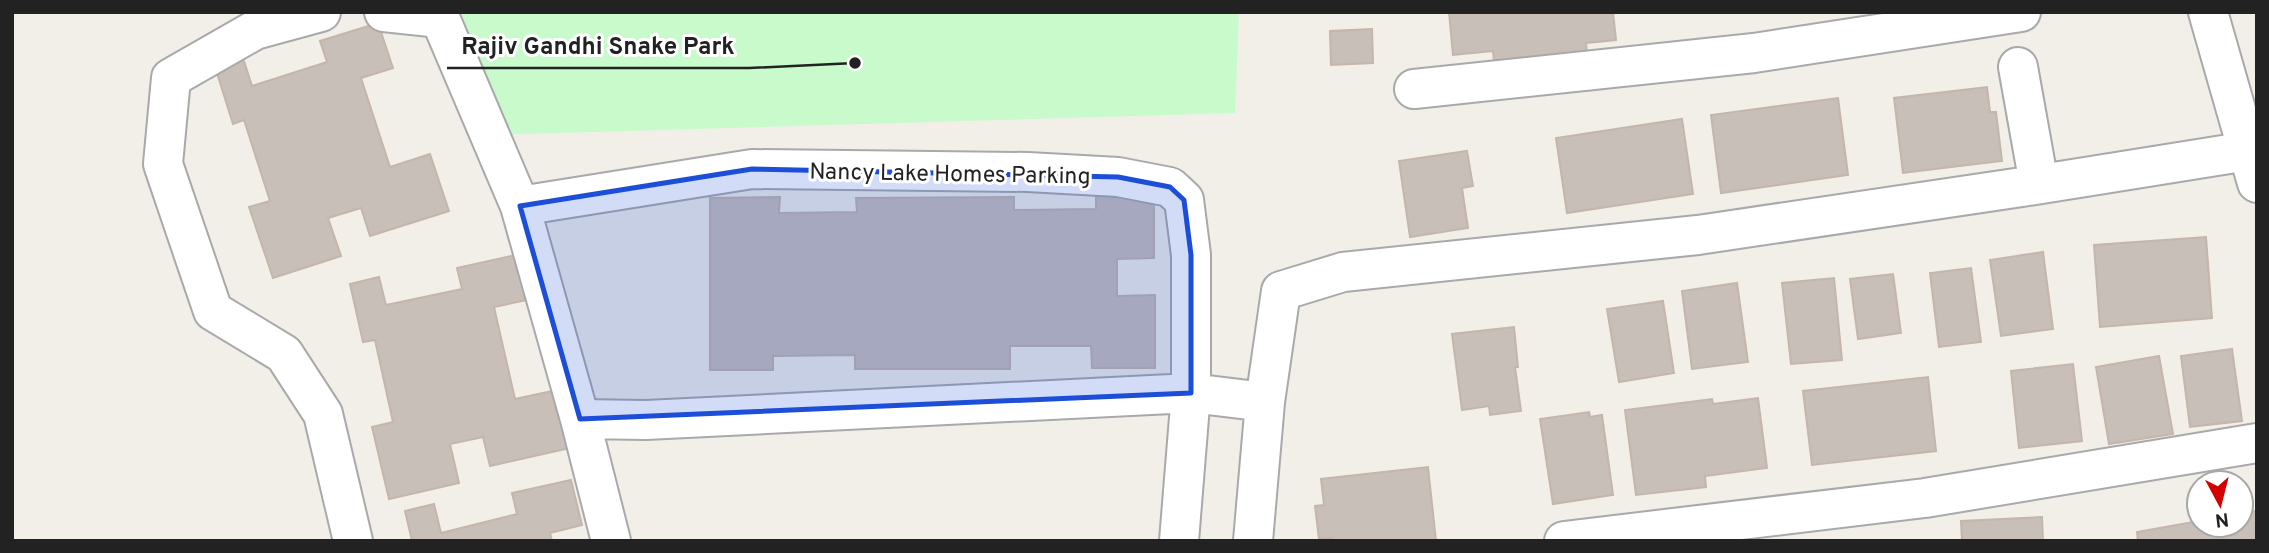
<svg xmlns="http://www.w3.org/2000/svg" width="2269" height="553" font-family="Overpass,sans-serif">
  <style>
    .park { fill: #c8facc }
    .building { fill: #c7bfb8; stroke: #c4b6ab; stroke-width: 2 }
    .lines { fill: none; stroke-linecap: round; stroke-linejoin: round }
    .minor-casing { stroke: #a9a9a9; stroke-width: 42 }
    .minor { stroke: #fff; stroke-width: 38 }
    .marked { fill: #1d4ed8; fill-opacity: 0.2; stroke: #1d4ed8; stroke-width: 5; stroke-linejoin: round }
    .labels { text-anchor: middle; stroke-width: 6; stroke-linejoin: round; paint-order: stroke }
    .street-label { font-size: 23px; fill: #222; stroke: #fff }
    .leader { fill: none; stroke: #222; stroke-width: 2.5 }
    .callout-dot { fill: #222; stroke: #fff; stroke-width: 2.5 }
    .callout-label { font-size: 24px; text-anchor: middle; font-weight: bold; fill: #222; stroke: #fff; stroke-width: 6; stroke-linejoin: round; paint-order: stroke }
  </style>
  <rect width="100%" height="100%" fill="#f2efe9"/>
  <path class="park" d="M461 12H1239L1235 113 492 135Z"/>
  <path class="building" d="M1449 12H1613L1616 40 1586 43 1588 63 1495 72 1493 51 1453 55Z
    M378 23 393 68 361 78 390 167 430 154 449 211 370 236 361 208 328 218 341 256 273 278 249 207 270 201 244 120 233 124 215 67 243 58 252 86 327 62 320 41Z
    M1372 29 1373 63 1331 65 1330 31Z
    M1987 87 1990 112H1996L2002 161 1903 173 1894 98Z
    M1838 98 1848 175 1721 193 1711 115Z
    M1682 119 1693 194 1567 213 1556 138Z
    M1467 151 1473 186 1462 188 1468 228 1410 237 1399 161Z
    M1096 196H1154V258L1117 259V296L1155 295V368H1092L1091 346H1010V369H855V355L773 356V370H710V198L780 197 779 213 857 212 856 198 1014 197V210L1096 209Z
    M2206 237 2212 318 2100 327 2094 245Z
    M2043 252 2053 329 2001 336 1990 260Z
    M516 255 527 300 494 307 515 399 557 390 570 448 490 466 483 437 450 444 459 483 389 499 372 427 393 422 375 340 363 342 350 284 379 277 386 305 462 289 457 268Z
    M1971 268 1981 342 1939 347 1930 273Z
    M1893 274 1901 333 1858 339 1850 279Z
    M1834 278 1842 360 1791 364 1782 283Z
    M1737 283 1748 362 1692 369 1682 291Z
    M1663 301 1674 373 1619 382 1607 309Z
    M1514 327 1518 367H1515L1521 411 1490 415 1489 406 1462 410 1452 334Z
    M2232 349 2242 421 2190 427 2181 356Z
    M2159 356 2173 434 2109 444 2096 367Z
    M2073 364 2082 441 2019 448 2011 371Z
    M1928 377 1936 451 1812 465 1803 391Z
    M1758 398 1767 468 1705 476 1706 487 1636 495 1625 410 1712 399 1713 404Z
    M1589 412 1590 417 1602 415 1613 495 1553 504 1540 419Z
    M1428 467 1436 541H1332V538L1319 539 1315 506 1324 505 1321 479Z
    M571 480 582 525 550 533 552 541H412L405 511 434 504 441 533 517 514 512 493Z
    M2257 511V541H2138L2137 532 2199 521V525H2241V513Z
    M2042 517 2043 541H1962L1961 521Z"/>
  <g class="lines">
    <defs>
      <path id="minor" d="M321 12 255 30 171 78 163 164 213 311 284 354 323 414 353 541
        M384 12 440 18 520 206 580 419
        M2208 12 2257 183
        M2018 67 2039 184
        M1414 89 1754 53 2021 12
        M520 206 752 169 1028 172 1118 177 1170 187 1184 200 1191 255V393L1179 541
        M611 541 580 419 646 420 1191 393 1265 402
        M1253 541 1265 402 1281 291 1343 272 1698 235 2022 187 2248 151
        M1564 541 1925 498 2257 443"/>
    </defs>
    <use href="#minor" class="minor-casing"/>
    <use href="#minor" class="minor"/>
  </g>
  <path class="marked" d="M752 169 1118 177 1170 187 1184 200 1191 255V393L580 419 520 206Z"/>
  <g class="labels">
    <g class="street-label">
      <text transform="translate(950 173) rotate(1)" y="8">Nancy Lake Homes Parking</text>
    </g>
  </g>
  <path class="leader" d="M855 63L749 68H447"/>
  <circle class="callout-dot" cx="855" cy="63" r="7"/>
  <g class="callout-label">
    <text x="598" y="54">Rajiv Gandhi Snake Park</text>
  </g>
  <rect width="2269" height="553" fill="none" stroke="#222222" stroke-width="28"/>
  <g transform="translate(2220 504) rotate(173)"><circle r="33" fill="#ffffff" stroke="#a7a7a7" stroke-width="2"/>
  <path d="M0-5L12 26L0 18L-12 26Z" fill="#d40000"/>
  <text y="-10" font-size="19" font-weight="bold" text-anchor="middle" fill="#222222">N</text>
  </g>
</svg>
